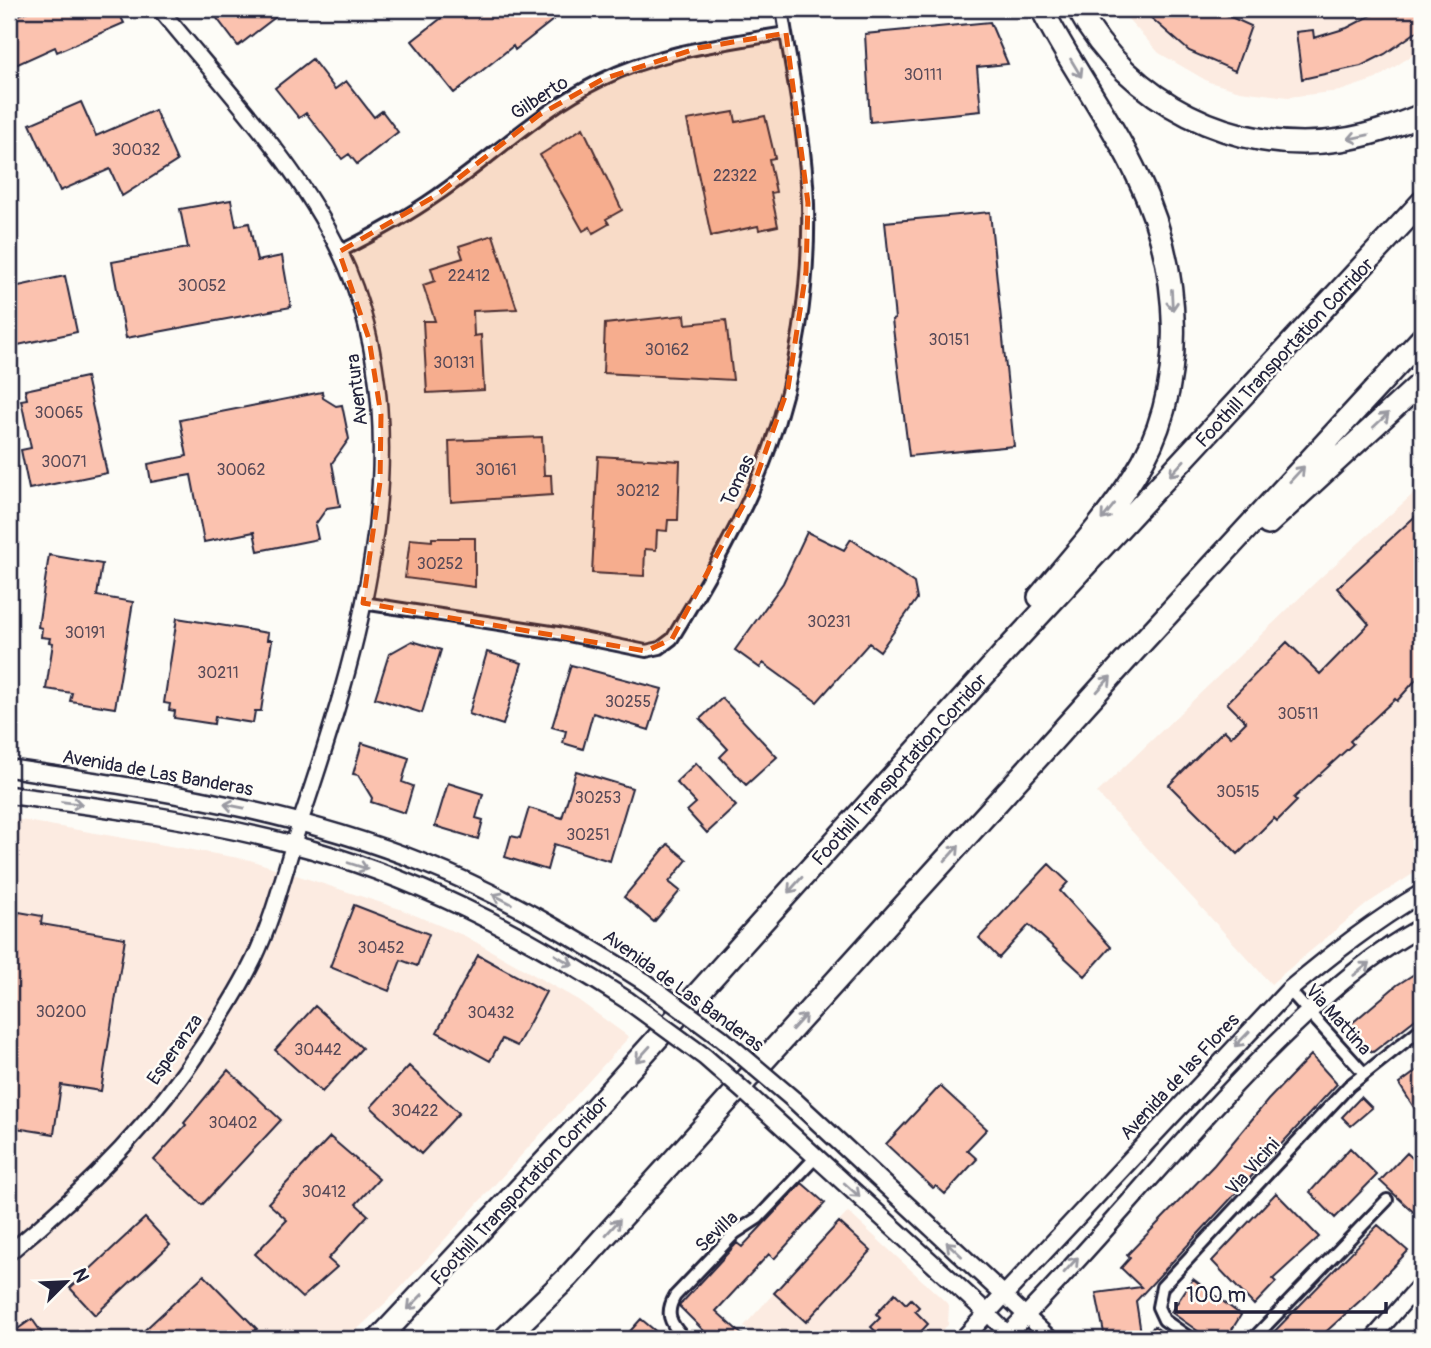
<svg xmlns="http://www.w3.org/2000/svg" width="1431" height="1348" font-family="Pangolin,sans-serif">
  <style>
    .built { fill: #fcebe1 }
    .building { fill: #fbc2af; stroke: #22223b; stroke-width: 2 }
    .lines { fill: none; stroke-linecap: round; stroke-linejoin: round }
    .minor-casing { stroke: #22223b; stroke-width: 16 }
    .tertiary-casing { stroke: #22223b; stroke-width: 19 }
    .secondary-casing { stroke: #22223b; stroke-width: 21 }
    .motorway-casing { stroke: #22223b; stroke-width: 26 }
    .minor { stroke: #fdfcf7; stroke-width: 10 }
    .tertiary { stroke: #fdfcf7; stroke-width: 14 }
    .secondary { stroke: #fdfcf7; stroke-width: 16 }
    .motorway { stroke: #fdfcf7; stroke-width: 21 }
    .secondary-bridge-casing { stroke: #22223b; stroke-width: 21; stroke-linecap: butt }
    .secondary-bridge { stroke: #fdfcf7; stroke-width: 16 }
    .oneway { stroke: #9a9aa2 }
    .marked { fill: #e8590c; fill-opacity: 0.2; stroke: #e8590c; stroke-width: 5; stroke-dasharray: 14 9; stroke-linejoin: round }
    .labels { text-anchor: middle; stroke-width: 5; stroke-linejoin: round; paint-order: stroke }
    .number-label { font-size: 16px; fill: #584a58 }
    .street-label { font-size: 19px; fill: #22223b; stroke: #fdfcf7 }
  </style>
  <rect width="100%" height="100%" fill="#fdfcf7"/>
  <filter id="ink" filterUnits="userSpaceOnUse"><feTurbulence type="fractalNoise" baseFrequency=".0143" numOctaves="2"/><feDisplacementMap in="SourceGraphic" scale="14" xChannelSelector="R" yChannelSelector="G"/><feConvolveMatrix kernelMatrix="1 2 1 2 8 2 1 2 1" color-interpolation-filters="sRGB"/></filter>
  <g filter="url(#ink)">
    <path class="built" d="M1119 9H1422V49L1376 79 1340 91 1288 97 1240 91 1209 82 1159 53Z
      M1422 486V868L1368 903 1271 984 1097 793 1319 579Z
      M9 818 250 860 400 909 465 936 578 1000 629 1037 396 1293 347 1339H9Z
      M848 1212 949 1305 948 1325 933 1339H758L744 1326Z"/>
    <path class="building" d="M33 9H117L124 23 57 52 55 47 9 68V19Z
      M210 9H286L238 46Z
      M453 9H544L553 20 515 50 513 46 454 93 412 41Z
      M1141 9H1213L1251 26 1235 71 1189 51Z
      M1373 9H1422V28L1385 54 1361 66 1302 79 1296 32 1313 30 1314 38 1347 28 1376 13Z
      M990 22 1008 64 977 67 981 111 870 122 865 34Z
      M312 59 335 89 346 81 374 117 382 111 398 132 357 164 349 154 342 159 306 113 299 118 275 88Z
      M81 102 96 136 155 110 177 161 122 196 110 169 60 191 30 124Z
      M734 112 736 122 765 116 775 158 769 159 776 192 771 193 778 226 759 230 758 226 711 236 687 120Z
      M583 128 622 210 606 219 609 224 593 233 590 227 583 231 540 155Z
      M231 200 236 226 249 223 257 261 282 256 291 307 126 338 112 262 188 248 180 209Z
      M990 212 1014 446 909 456 892 320 895 319 885 222Z
      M493 235 517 309 473 311 474 336 481 335 484 390 427 393 423 321H435L423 285 435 281 431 268 463 258 459 246Z
      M65 276 77 332 9 347V288Z
      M685 315 686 324 726 320 733 380 603 373 605 324Z
      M86 377 107 473 29 489 21 450 31 448 21 400 27 399 25 390Z
      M322 392 323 398 336 406 342 405 349 439 332 463 340 506 327 508 315 525 318 539 258 551 254 532 204 542 191 475 151 482 148 464 187 456 180 420Z
      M542 437 544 475H551L552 495 451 502 449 441Z
      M598 456 680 461 678 520H668L667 531 657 530 656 550 645 549 644 576 592 573Z
      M1422 510V673L1397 701 1395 699 1350 741 1353 744 1294 798 1297 801 1277 821 1274 818 1238 854 1169 785 1224 730 1231 737 1246 722 1227 703 1287 642 1320 674 1369 624 1337 588Z
      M807 532 844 550 851 539 914 583 917 599 880 651 869 643 817 702 763 663 760 668 735 650 783 583Z
      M432 538H475V587L405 578 410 539 432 541Z
      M49 555 102 564 97 596 133 602 115 708 70 701 72 693 46 689 53 643 49 642 50 638 41 637 42 628 38 627Z
      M177 618 268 633 267 640H272L261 711H255L253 723 215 717 214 724 174 718 175 711 169 710 170 704 164 703Z
      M412 641 441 650 422 713 375 698 389 654Z
      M487 652 522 663 503 725 469 714Z
      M571 665 662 689 649 730 593 713 583 749 563 743 566 731 552 727Z
      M722 698 777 757 746 785 720 757 728 749 700 719Z
      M362 743 409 758 402 782 413 786 405 813 371 802 372 798 358 775 353 774Z
      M696 763 736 806 707 833 687 811 696 803 676 782Z
      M576 771 632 788 610 861 554 844 547 870 505 857 511 836 520 838 529 808 562 818Z
      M448 783 483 794 476 818 483 820 478 839 435 826Z
      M668 844 687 860 669 882 680 891 654 922 624 897Z
      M1049 864 1068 882 1060 891 1111 947 1085 976 1029 925 999 958 979 938Z
      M354 905 429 934 417 966 401 960 389 991 330 967Z
      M19 912 42 916 41 924 125 938 101 1091 61 1085 54 1134 9 1127V919L17 920Z
      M478 955 546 992 517 1046 502 1039 490 1061 437 1032Z
      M1422 969V1014L1373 1052 1369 1050 1351 1024 1397 985Z
      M315 1006 362 1048 322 1092 275 1050Z
      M1311 1055 1337 1084 1136 1301 1141 1333 1105 1338 1096 1293 1141 1287 1121 1268 1130 1258 1127 1255 1214 1165 1268 1100Z
      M409 1066 459 1113 421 1154 371 1107Z
      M1422 1067V1120L1399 1084Z
      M228 1070 281 1120 202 1205 154 1160 186 1125 184 1123Z
      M940 1086 987 1129 967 1150 977 1159 945 1194 936 1186 933 1188 886 1144Z
      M1361 1097 1372 1108 1351 1126 1342 1117Z
      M330 1137 379 1179 356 1204 368 1215 328 1259 337 1267 302 1298 255 1254 287 1220 268 1203Z
      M1350 1148 1377 1175 1335 1218 1310 1192Z
      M1407 1153 1422 1167V1220L1380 1181Z
      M802 1183 825 1203 774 1259 769 1254 716 1311 747 1339H712L679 1306 737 1243 742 1247Z
      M1276 1193 1319 1237 1273 1279 1276 1282 1254 1305 1212 1261Z
      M145 1218 170 1245 95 1315 70 1288Z
      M839 1222 871 1251 806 1322 774 1293Z
      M1378 1225 1408 1251 1362 1299 1318 1339H1267Z
      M204 1275 257 1329 245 1339H135Z
      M1193 1279 1241 1315 1226 1339H1209L1171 1312Z
      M895 1293 906 1304 911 1299 919 1307 915 1311 928 1324 914 1339H884L871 1327 880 1318 876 1314Z
      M32 1319 46 1339H9V1335Z
      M641 1319 665 1339H623Z
      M1154 1326 1172 1339H1145Z"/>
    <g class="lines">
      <defs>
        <path id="minor" d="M339 252C373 235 406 217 436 196 493 157 538 111 601 80 659 51 723 44 786 33
          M363 603 558 633 646 651 660 648 672 639C708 579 745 517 769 450 797 374 810 285 808 204 806 139 792 73 782 9
          M1289 990 1363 1072
          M680 1339 682 1336C670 1323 665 1313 675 1296L735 1233 758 1218 816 1157
          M1191 1339 1164 1320 1158 1307 1162 1287 1349 1086 1422 1028
          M1253 1339 1387 1200"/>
        <path id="tertiary" d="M9 1253C81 1194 152 1124 203 1045 221 1018 240 988 254 959 275 915 286 864 302 817 358 652 416 460 355 288 318 184 228 93 160 9
          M1004 1295 1051 1339
          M987 1313 1013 1339
          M1372 1339 1422 1282"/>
        <path id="secondary" d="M9 768C150 789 293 810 426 864 504 895 575 938 645 982
          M9 795C103 807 199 820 291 844 412 875 523 933 627 1000
          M746 1093 987 1313
          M794 1100 1004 1295
          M963 1339 1289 990C1332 954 1374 921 1422 893
          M1003 1339C1093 1249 1172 1148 1262 1057 1308 1011 1364 957 1422 927"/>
        <path id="motorway" d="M1078 9C1127 101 1236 157 1340 140 1369 136 1395 126 1422 115
          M1268 524 1422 382
          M1039 597C1071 558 1107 519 1134 476 1191 388 1181 266 1137 175 1110 117 1070 66 1042 9
          M379 1339 593 1110 1005 652 1422 202
          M504 1339 568 1277 1135 650 1422 338"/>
      </defs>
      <use href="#minor" class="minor-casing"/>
      <use href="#tertiary" class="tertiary-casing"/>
      <use href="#secondary" class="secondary-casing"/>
      <use href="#motorway" class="motorway-casing"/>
      <use href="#minor" class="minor"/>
      <use href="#tertiary" class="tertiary"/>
      <use href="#secondary" class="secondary"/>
      <use href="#motorway" class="motorway"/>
      <defs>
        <path id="secondary-bridge" d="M645 982 721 1038 794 1100
          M627 1000 705 1057 746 1093"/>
      </defs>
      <use href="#secondary-bridge" class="secondary-bridge-casing"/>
      <use href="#secondary-bridge" class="secondary-bridge"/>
    </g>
    <defs><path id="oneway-shaft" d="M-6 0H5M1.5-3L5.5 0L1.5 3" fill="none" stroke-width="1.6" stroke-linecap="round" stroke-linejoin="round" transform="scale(1.75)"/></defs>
    <g class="oneway">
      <use href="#oneway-shaft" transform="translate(1076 68) rotate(59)"/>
      <use href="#oneway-shaft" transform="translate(1358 137) rotate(168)"/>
      <use href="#oneway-shaft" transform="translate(1172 300) rotate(87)"/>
      <use href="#oneway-shaft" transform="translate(1381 420) rotate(-43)"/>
      <use href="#oneway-shaft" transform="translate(1177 468) rotate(133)"/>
      <use href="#oneway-shaft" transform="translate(1297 474) rotate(-47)"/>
      <use href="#oneway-shaft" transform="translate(1108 512) rotate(129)"/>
      <use href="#oneway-shaft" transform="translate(1104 684) rotate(-48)"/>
      <use href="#oneway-shaft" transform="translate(72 803) rotate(7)"/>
      <use href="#oneway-shaft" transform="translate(234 806) rotate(-169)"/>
      <use href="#oneway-shaft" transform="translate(952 853) rotate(-48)"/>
      <use href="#oneway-shaft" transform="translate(358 866) rotate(18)"/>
      <use href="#oneway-shaft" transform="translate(795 885) rotate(132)"/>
      <use href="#oneway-shaft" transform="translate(502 899) rotate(-153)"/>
      <use href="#oneway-shaft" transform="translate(564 960) rotate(31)"/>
      <use href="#oneway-shaft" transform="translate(1362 969) rotate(-38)"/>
      <use href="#oneway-shaft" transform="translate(799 1022) rotate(-48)"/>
      <use href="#oneway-shaft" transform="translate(1242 1039) rotate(134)"/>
      <use href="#oneway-shaft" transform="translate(643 1054) rotate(132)"/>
      <use href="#oneway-shaft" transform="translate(852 1190) rotate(42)"/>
      <use href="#oneway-shaft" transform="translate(613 1227) rotate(-48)"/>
      <use href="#oneway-shaft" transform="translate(954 1249) rotate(-137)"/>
      <use href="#oneway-shaft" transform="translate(1071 1265) rotate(-48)"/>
      <use href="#oneway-shaft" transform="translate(415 1302) rotate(134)"/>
    </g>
  </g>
  <path class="marked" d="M786 33 808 203 806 272 788 388 753 487 672 639 646 651 363 603 380 482 381 415 369 339 339 252 437 195 539 115 603 79 698 48Z"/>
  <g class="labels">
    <g class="number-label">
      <text x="923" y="80">30111</text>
      <text x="136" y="155">30032</text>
      <text x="735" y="181">22322</text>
      <text x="469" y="281">22412</text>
      <text x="202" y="291">30052</text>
      <text x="949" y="345">30151</text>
      <text x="667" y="355">30162</text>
      <text x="454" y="368">30131</text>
      <text x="59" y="418">30065</text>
      <text x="64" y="467">30071</text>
      <text x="241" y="475">30062</text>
      <text x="496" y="475">30161</text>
      <text x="638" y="496">30212</text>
      <text x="440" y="569">30252</text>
      <text x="829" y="627">30231</text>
      <text x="85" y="638">30191</text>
      <text x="218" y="678">30211</text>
      <text x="628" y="707">30255</text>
      <text x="1298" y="719">30511</text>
      <text x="1238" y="797">30515</text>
      <text x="598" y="803">30253</text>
      <text x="588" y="840">30251</text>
      <text x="381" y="953">30452</text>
      <text x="61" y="1017">30200</text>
      <text x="491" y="1018">30432</text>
      <text x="318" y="1055">30442</text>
      <text x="415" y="1116">30422</text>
      <text x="233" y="1128">30402</text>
      <text x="324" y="1197">30412</text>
    </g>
    <g class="street-label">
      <text transform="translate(539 97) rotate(-33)" y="7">Gilberto</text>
      <text transform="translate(1284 352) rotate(-47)" y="7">Foothill Transportation Corridor</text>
      <text transform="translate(356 390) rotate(-97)" y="7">Aventura</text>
      <text transform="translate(737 480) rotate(-65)" y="7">Tomas</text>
      <text transform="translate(899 769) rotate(-48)" y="7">Foothill Transportation Corridor</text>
      <text transform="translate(158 772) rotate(10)" y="7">Avenida de Las Banderas</text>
      <text transform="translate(684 990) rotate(36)" y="7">Avenida de Las Banderas</text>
      <text transform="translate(1339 1019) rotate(48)" y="7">Via Mattina</text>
      <text transform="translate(174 1049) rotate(-55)" y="7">Esperanza</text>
      <text transform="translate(1179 1076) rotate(-47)" y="7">Avenida de las Flores</text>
      <text transform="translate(1252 1166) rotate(-48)" y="7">Via Vicini</text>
      <text transform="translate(519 1190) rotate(-47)" y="7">Foothill Transportation Corridor</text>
      <text transform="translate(716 1231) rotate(-43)" y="7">Sevilla</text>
    </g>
  </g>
  <rect width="1431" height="1348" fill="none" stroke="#fdfcf7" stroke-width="35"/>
  <rect x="18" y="18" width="1396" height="1313" fill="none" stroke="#22223b" stroke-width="2.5" filter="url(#ink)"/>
  <g transform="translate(66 1282) rotate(66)" stroke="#fdfcf7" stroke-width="5" paint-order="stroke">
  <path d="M0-5L12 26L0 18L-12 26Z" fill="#22223b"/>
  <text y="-10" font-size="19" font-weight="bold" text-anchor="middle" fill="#22223b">N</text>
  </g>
  <path d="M1176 1302v10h210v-10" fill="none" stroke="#22223b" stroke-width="3.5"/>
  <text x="1186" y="1302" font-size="21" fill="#22223b" stroke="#fdfcf7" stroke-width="5" paint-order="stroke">100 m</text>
</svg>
